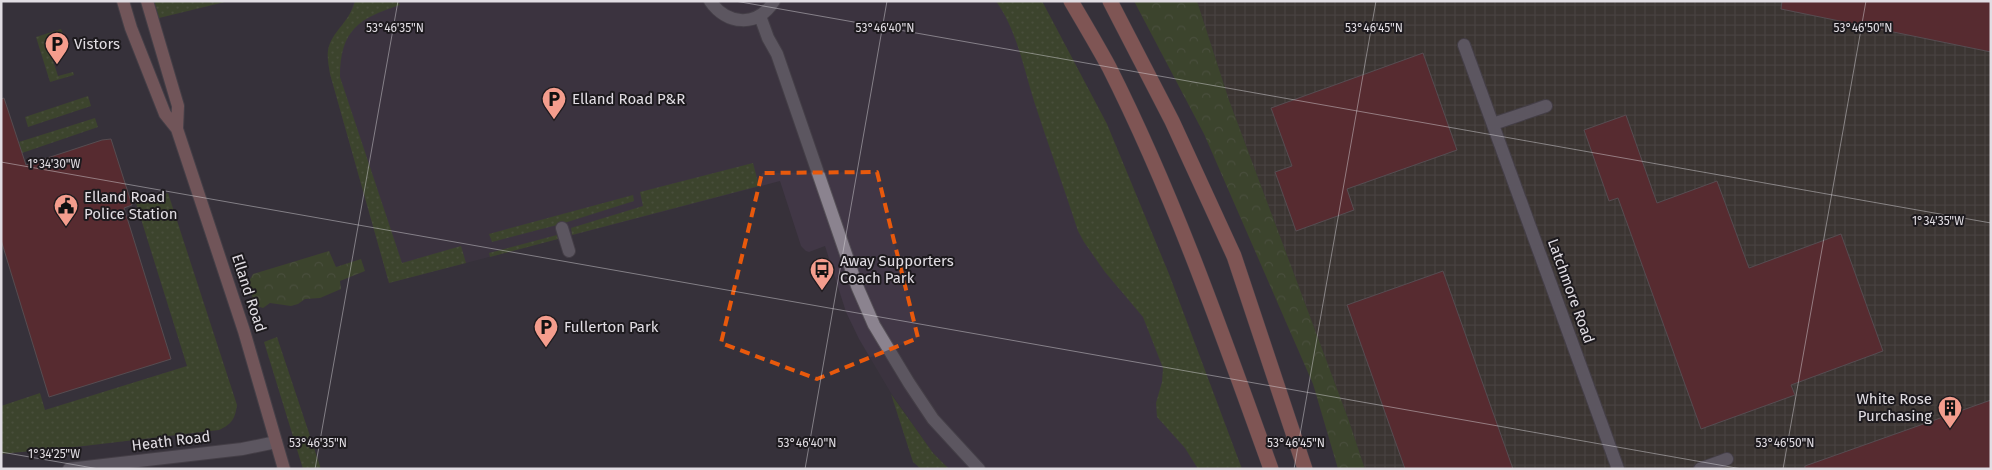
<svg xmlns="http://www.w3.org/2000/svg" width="1992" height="470" font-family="'Fira Sans',sans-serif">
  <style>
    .built { fill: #413746 }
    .industrial { fill: url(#industrial-grid) }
    .grass { fill: url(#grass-dots) }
    .forest { fill: url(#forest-crowns) }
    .building { fill: #7e2525; stroke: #7c6d6c }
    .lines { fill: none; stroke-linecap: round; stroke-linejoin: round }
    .street-casing { stroke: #555057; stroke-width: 14 }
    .primary-casing { stroke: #555057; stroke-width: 14 }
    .highway-casing { stroke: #555057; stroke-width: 16 }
    .street { stroke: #8b838f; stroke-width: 12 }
    .primary { stroke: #b9817e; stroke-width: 12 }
    .highway { stroke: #d88073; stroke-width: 15 }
    .marked { fill: none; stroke: #e8590c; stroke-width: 4; stroke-dasharray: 10 6; stroke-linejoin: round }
    .ticks { fill: none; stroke: #e1dde3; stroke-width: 1; stroke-opacity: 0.45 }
    .labels { text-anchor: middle; stroke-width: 4; stroke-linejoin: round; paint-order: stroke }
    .poi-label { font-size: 15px; fill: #e1dde3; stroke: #1d1a1e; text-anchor: start }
    .street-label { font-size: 15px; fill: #e1dde3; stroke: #1d1a1e }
    .ticks-label { font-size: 12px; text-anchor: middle; fill: #e1dde3; stroke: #1d1a1e; stroke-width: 4; stroke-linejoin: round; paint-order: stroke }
  </style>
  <defs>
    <pattern id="industrial-grid" width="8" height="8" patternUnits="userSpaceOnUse" patternTransform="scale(1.25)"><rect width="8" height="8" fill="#423a29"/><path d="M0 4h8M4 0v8" fill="none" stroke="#5d5648"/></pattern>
    <pattern id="grass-dots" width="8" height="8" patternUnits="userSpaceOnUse" patternTransform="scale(1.25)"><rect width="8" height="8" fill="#445b1e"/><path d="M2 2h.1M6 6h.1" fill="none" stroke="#5f723f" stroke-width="1.8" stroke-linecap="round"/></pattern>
    <pattern id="forest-crowns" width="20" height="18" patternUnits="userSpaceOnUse" patternTransform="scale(1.25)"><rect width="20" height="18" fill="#445b1e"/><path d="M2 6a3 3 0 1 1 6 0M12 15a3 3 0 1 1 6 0" fill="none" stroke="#5f723f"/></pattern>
  </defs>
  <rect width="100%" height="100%" fill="#37313a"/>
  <path class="built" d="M354 1H1010L1208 469H949L933 453 891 393 859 339 846 312 825 246 809 252 806 251 801 246 780 181 389 283 330 74 328 61 329 47 335 36 349 18Z"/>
  <path class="industrial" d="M1197 1H1991V469H1365L1348 418 1229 100Z"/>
  <path class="grass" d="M154 1H229L159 18Z
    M355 1H397L400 5C359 18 340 30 340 77L402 263 461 246 466 263 389 283 330 74C329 66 326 55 329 46 335 29 350 21 355 1Z
    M996 1H1042L1107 124 1169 274 1242 469H1198L1185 448 1157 417 1156 403 1162 382 1163 368 1143 317 1105 272 1084 242 1078 231C1064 188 1048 144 1034 101 1023 66 1017 31 996 1Z
    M61 29 63 34 46 39 58 76 73 72 74 75 50 82 36 37Z
    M88 96 91 106 28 127 25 117Z
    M95 118 98 127 22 153 19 142Z
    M753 163 759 186 572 235 571 228 643 206 640 192Z
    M168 193 237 405C235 419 232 424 219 430L84 446 1 454V406L40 393 45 410 187 366 136 203Z
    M633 195 634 201 561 224 492 242 489 234Z
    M557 235 558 239 490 257 489 253Z
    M277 337 321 469H303L264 342Z
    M891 394 933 453 949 469H921L913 462Z"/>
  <path class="forest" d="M1134 1H1197L1229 100 1348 418 1365 469H1338L1313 384 1204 134Z
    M329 251 336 267 361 259 365 271 340 281 341 289 320 298 305 299 298 304 291 306 270 303 263 308 254 305 249 281 253 274Z"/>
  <path class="building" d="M1782 1H1991V52L1781 9Z
    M1423 53 1457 150 1347 189 1354 210 1296 231 1275 172 1292 166 1271 108Z
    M4 98 26 165 102 140 111 139 132 205 124 208 171 359 49 397 1 240V99Z
    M1626 115 1657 203 1717 181 1749 268 1841 234 1883 351 1791 385 1795 395 1701 429 1618 198 1609 201 1584 130Z
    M1443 271 1513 469H1405L1347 305Z
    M1991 400V469H1805V466Z"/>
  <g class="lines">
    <defs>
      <path id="street" d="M710 1C727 25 757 28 774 1
        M760 16 768 38 777 54 857 286 874 325 909 383 933 419 979 469
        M1464 45 1618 469
        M1493 124 1546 106
        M562 228 569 251
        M69 469 242 449 276 442
        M1700 469 1727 459"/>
      <path id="primary" d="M123 1 131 28 165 114 177 129
        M147 1 178 106 177 129 244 331 284 469"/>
      <path id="highway" d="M1071 1C1084 23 1097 45 1109 67 1174 196 1222 333 1271 469
        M1110 1 1172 121 1234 256 1305 469"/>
    </defs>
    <use href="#street" class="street-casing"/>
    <use href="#primary" class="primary-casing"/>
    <use href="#highway" class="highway-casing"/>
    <use href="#street" class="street"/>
    <use href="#primary" class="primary"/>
    <use href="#highway" class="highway"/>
  </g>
  <path d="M0 0H1992V470H0ZM877 172 918 338 817 379 721 343 762 173Z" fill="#37313a" fill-opacity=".55" fill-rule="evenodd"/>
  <path class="marked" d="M877 172 918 338 817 379 721 343 762 173Z"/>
  <path class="ticks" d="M735 1 1991 223M1 162 1742 469M1 452 99 469M315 469 398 1M805 469 887 1M1294 469 1376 1M1783 469 1866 1"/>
  <defs>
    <symbol id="parking-pin" viewBox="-11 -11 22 30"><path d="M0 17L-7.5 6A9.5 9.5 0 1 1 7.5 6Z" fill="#f49d8d" stroke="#1d1a1e"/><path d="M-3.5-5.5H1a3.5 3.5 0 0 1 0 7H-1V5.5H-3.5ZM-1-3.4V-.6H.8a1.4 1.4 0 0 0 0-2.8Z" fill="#111"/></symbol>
    <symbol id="civic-pin" viewBox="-11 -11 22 30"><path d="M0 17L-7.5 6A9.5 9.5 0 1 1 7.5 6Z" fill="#f49d8d" stroke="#1d1a1e"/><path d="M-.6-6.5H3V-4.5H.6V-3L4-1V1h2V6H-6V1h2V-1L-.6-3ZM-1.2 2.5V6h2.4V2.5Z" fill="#111"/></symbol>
    <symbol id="bus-pin" viewBox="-11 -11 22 30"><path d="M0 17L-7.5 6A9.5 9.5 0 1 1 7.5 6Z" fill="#f49d8d" stroke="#1d1a1e"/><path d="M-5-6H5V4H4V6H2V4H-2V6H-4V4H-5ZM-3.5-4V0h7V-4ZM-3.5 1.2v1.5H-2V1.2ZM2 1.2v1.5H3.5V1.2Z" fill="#111"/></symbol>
    <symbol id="building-pin" viewBox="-11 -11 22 30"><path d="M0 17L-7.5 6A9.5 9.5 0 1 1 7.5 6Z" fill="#f49d8d" stroke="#1d1a1e"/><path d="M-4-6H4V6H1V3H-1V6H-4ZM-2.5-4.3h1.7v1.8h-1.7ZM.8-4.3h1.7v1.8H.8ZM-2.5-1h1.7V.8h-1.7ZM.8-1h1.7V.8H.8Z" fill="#111"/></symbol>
  </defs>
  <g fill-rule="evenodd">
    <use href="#parking-pin" x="43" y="30" width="28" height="38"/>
    <use href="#parking-pin" x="540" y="85" width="28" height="38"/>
    <use href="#civic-pin" x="52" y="192" width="28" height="38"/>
    <use href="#bus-pin" x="808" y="256" width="28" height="38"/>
    <use href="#parking-pin" x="532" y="313" width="28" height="38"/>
    <use href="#building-pin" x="1936" y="394" width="28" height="38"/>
  </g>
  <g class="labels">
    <g class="poi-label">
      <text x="74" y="49">Vistors</text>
      <text x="572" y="104">Elland Road P&amp;R</text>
      <text x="84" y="202">Elland Road<tspan x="84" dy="17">Police Station</tspan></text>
      <text x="840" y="266">Away Supporters<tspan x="840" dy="17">Coach Park</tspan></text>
      <text x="564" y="332">Fullerton Park</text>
      <text x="1932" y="404" text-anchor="end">White Rose<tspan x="1932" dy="17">Purchasing</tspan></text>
    </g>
    <g class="street-label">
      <text transform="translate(1571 291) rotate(70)" y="5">Latchmore Road</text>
      <text transform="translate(249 293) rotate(72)" y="5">Elland Road</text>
      <text transform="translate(171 441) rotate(-7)" y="5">Heath Road</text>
    </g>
  </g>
  <g class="ticks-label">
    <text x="395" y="32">53°46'35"N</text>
    <text x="885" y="32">53°46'40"N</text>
    <text x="1374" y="32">53°46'45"N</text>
    <text x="1863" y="32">53°46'50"N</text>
    <text x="54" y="168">1°34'30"W</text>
    <text x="1938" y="225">1°34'35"W</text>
    <text x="318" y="447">53°46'35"N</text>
    <text x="807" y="447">53°46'40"N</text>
    <text x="1296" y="447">53°46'45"N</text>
    <text x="1785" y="447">53°46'50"N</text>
    <text x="54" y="458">1°34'25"W</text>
  </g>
  <rect width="1992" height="470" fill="none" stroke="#e1dde3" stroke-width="5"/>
</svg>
